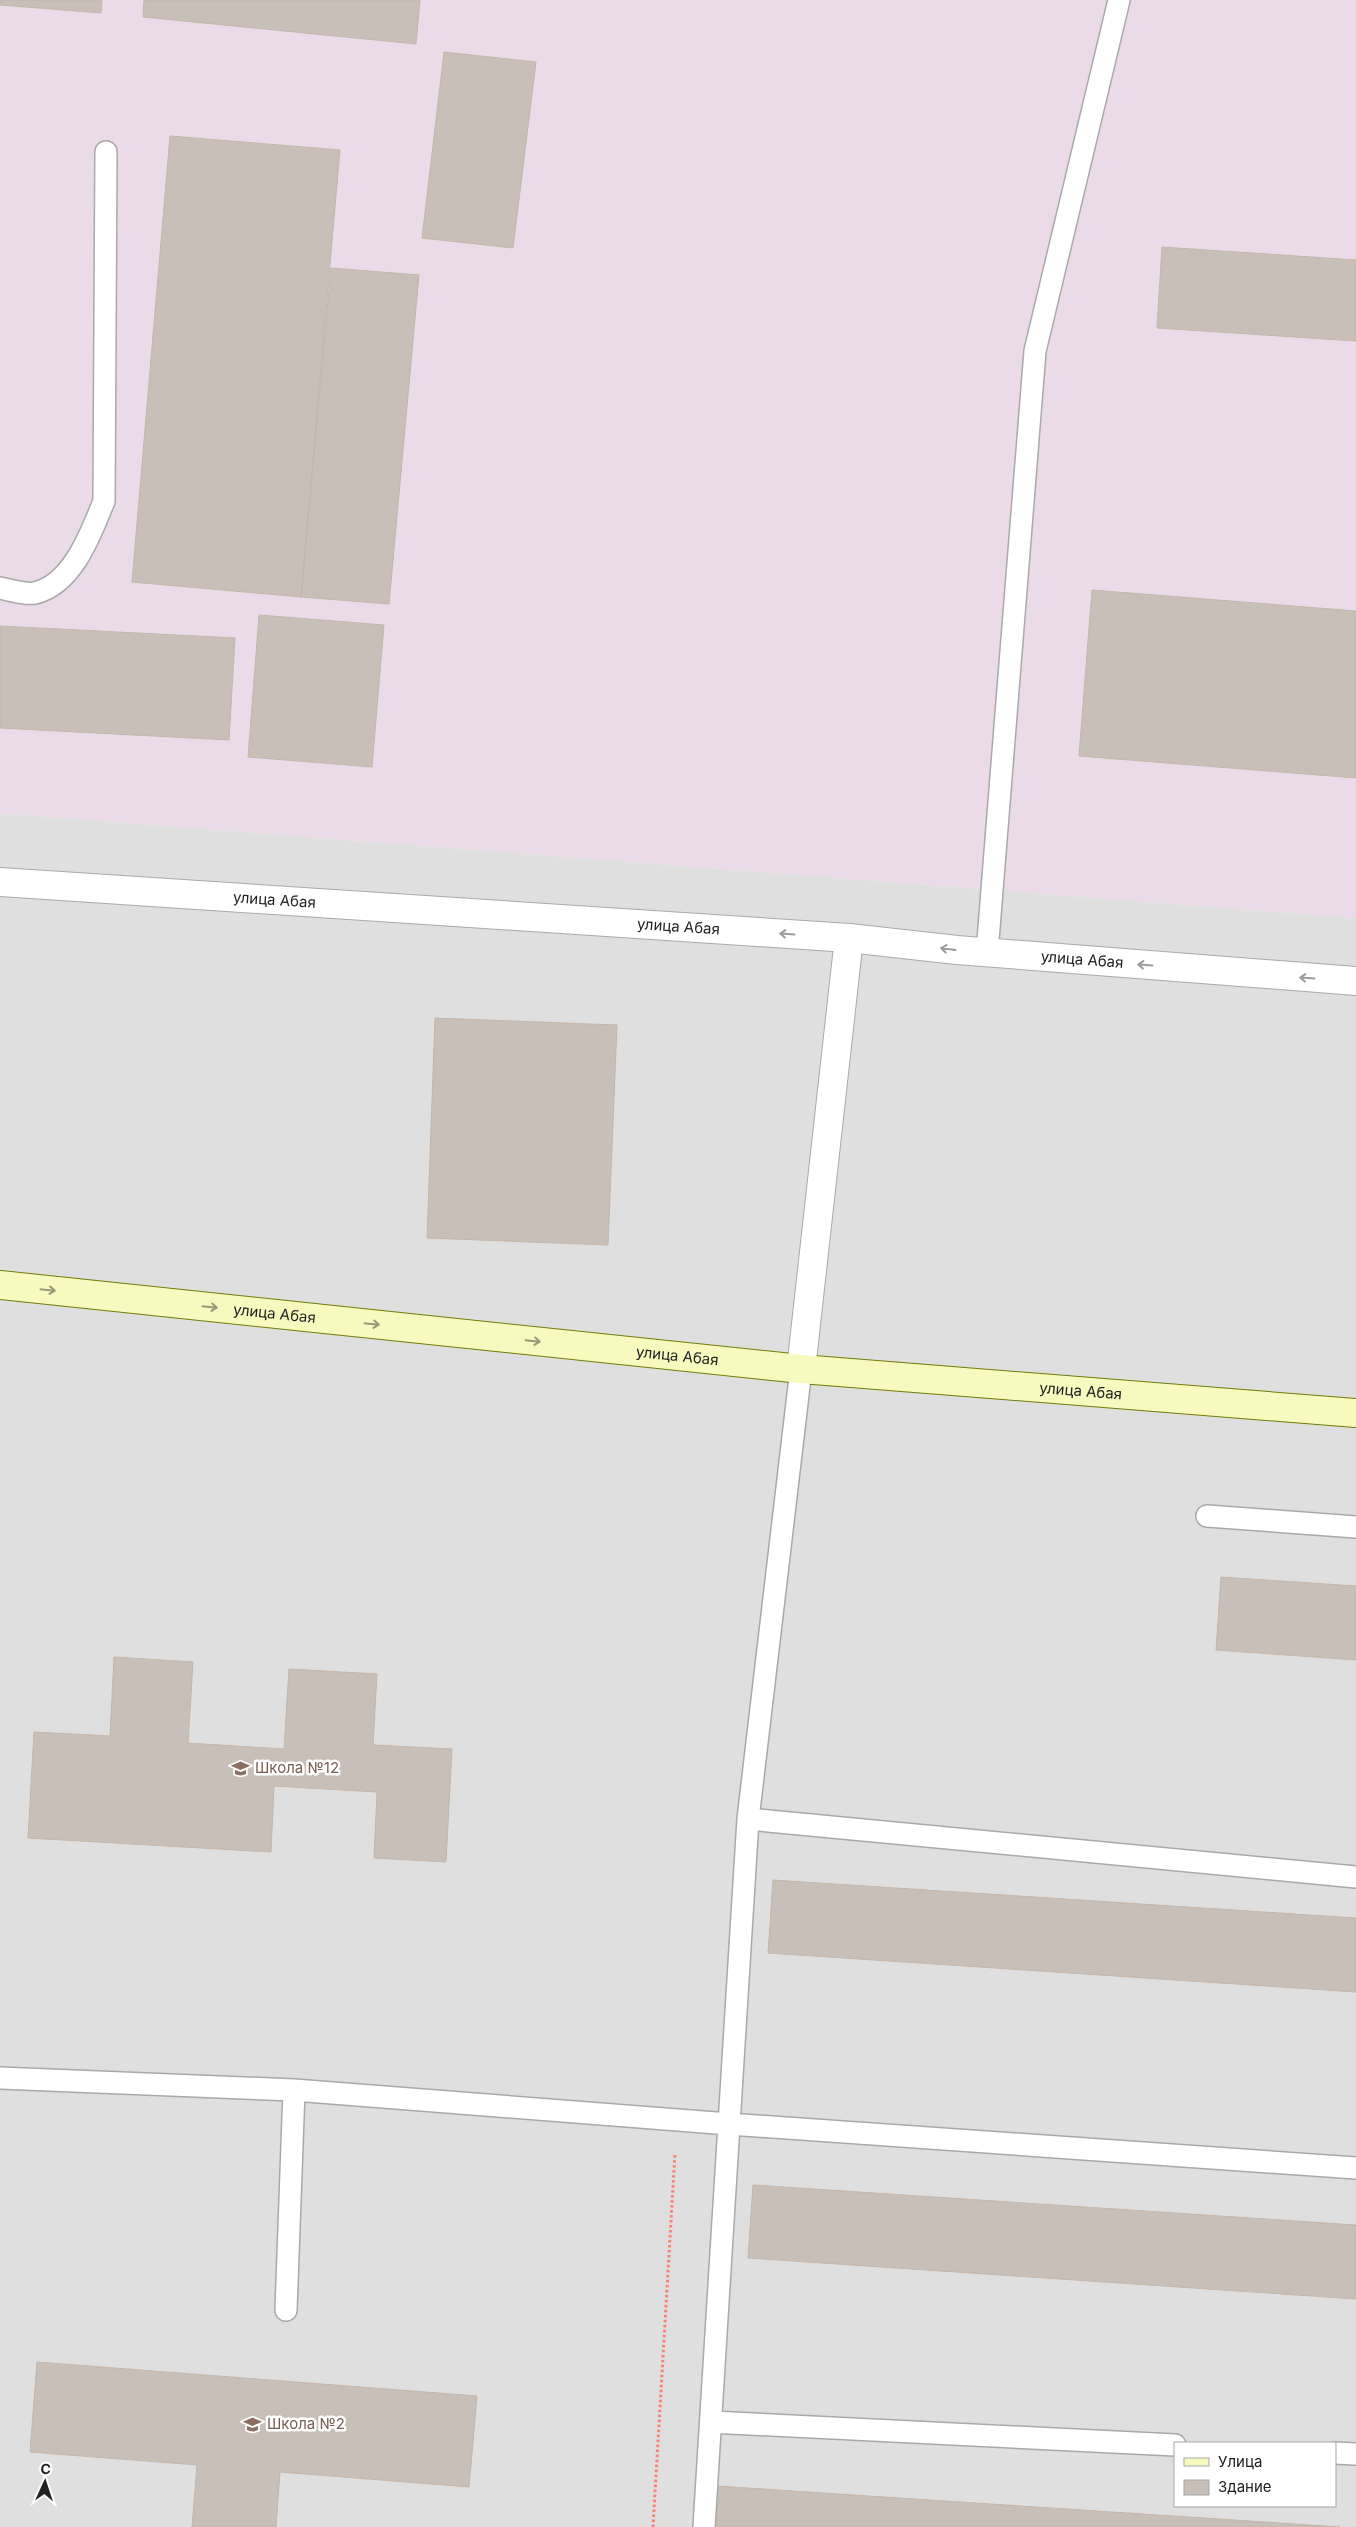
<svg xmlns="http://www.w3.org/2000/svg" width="1356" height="2527" font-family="Inter,sans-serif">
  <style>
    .residential { fill: #e0dfdf; fill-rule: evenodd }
    .industrial { fill: #ebdbe8 }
    .building { fill: #c7bfb8; stroke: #c4b6ab }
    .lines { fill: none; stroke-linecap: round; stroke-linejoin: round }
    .lane-casing { stroke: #a9a9a9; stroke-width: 24 }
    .street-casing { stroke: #a9a9a9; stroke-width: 30 }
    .secondary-casing { stroke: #707d05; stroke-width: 30 }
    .path { stroke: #fa8072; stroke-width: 3; stroke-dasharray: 2.5 2.5; stroke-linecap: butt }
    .lane { stroke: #fff; stroke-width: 21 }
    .street { stroke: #fff; stroke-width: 28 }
    .secondary { stroke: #f7fabf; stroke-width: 28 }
    .oneway { stroke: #9c9c9c }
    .oneway2 { stroke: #979978 }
    .labels { text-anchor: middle; stroke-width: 5; stroke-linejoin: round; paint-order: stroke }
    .street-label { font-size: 15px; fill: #222; stroke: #fff }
    .education-label { font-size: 15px; fill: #785e54; stroke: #fff; text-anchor: start }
  </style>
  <rect width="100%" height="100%" fill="#f2efe9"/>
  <path class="residential" d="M0 813 1356 918V2527H0ZM1175 2443H1335V2506H1175Z"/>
  <path class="industrial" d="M0 0H1356V918L0 813Z"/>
  <path class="building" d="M0 0H102L101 13 0 5Z
    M144 0H420L416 44 143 17Z
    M444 52 536 62 513 248 422 238Z
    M170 136 340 150 301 597 132 582Z
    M1162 247 1356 260V341L1157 328Z
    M331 268 419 275 389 604 301 597Z
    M1092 590 1356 611V778L1079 756Z
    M259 615 384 625 372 767 248 757Z
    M0 626 235 638 229 740 0 728Z
    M435 1018 617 1025 608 1245 427 1238Z
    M1221 1577 1356 1586V1660L1216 1650Z
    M114 1657 193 1662 188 1743 284 1749 289 1669 377 1674 373 1745 452 1749 446 1862 374 1858 377 1792 274 1786 271 1852 28 1838 34 1732 110 1736Z
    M773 1880 1356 1918V1992L768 1953Z
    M753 2185 1356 2225V2299L748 2258Z
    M37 2362 477 2396 469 2487 280 2472 276 2527H192L197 2465 30 2452Z
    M717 2486 1340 2527H714Z"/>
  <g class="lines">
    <defs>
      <path id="lane" d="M0 588C10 590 26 595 35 593 73 584 91 533 104 501L106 152
        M987 953 1035 351 1119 0
        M1207 1516 1356 1527
        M748 1819 1356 1877
        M0 2078 294 2090
        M286 2310 294 2090 729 2124 1356 2168
        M711 2422 1175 2445
        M1335 2453 1356 2454
        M704 2527 748 1819 801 1369"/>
      <g id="street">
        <path id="s1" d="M0 882 849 938 957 950 1356 981"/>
        <path d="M801 1369 849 938"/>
      </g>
      <g id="secondary">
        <path id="s2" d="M0 1285 801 1369 1356 1413"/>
      </g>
    </defs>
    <use href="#lane" class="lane-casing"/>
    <use href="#street" class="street-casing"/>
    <use href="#secondary" class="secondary-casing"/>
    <path class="path" d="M653 2527 675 2153"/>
    <use href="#lane" class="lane"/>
    <use href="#street" class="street"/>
    <use href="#secondary" class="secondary"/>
  </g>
  <defs><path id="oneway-shaft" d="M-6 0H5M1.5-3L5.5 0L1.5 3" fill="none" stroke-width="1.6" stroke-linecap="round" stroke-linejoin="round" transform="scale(1.25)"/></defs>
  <g class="oneway">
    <use href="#oneway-shaft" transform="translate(787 934) rotate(-176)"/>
    <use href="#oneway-shaft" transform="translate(948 949) rotate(-173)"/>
    <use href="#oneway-shaft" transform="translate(1145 965) rotate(-176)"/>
    <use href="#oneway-shaft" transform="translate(1307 978) rotate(-176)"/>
  </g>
  <g class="oneway2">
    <use href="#oneway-shaft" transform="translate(48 1290) rotate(6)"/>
    <use href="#oneway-shaft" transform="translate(210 1307) rotate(6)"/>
    <use href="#oneway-shaft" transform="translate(372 1324) rotate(6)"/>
    <use href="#oneway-shaft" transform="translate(533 1341) rotate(6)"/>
  </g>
  <defs>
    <symbol id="school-bare" viewBox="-9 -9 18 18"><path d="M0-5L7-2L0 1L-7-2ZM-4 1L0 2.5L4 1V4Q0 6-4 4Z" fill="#8d6e63" stroke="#fff" stroke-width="2.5" paint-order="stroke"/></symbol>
  </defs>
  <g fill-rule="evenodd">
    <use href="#school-bare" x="228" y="1756" width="25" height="25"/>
    <use href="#school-bare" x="240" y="2412" width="25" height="25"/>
  </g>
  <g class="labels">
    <g class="street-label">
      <text dy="5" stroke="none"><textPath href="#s1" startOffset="275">улица Абая</textPath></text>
      <text dy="5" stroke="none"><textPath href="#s1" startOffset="680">улица Абая</textPath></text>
      <text dy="5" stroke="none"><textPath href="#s1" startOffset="1085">улица Абая</textPath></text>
      <text dy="5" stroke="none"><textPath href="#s2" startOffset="276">улица Абая</textPath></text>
      <text dy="5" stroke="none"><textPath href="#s2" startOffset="681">улица Абая</textPath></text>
      <text dy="5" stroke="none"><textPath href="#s2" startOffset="1086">улица Абая</textPath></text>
    </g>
    <g class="education-label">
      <text x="255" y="1773">Школа №12</text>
      <text x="267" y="2429">Школа №2</text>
    </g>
  </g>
  <rect x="1174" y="2442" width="162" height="65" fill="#ffffff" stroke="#a7a7a7"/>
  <rect x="1184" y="2458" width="25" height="8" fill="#f7fabf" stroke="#a7a7a7"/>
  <text x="1218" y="2467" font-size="15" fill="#222222">Улица</text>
  <rect x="1184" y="2480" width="25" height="15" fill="#c7bfb8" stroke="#a7a7a7"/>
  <text x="1218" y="2492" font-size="15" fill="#222222">Здание</text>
  <g transform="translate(45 2482) rotate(3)" stroke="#ffffff" stroke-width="4" paint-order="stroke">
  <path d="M0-4L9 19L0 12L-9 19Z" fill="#222222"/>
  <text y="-8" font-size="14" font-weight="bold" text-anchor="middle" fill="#222222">С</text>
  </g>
</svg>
